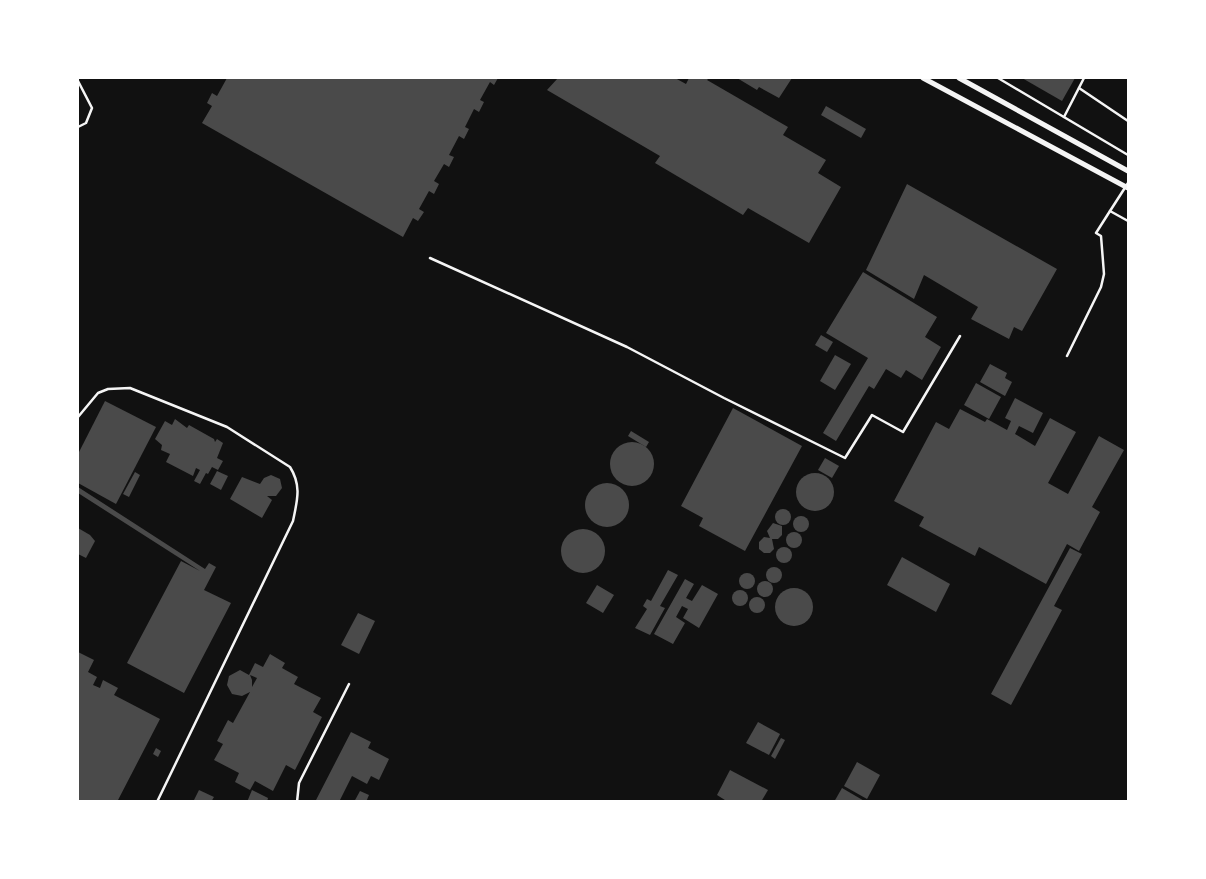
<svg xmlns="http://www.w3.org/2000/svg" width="1206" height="879" viewBox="0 0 1206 879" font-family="Arial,sans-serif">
  <rect width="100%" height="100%" fill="#111"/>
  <!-- building -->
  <g fill="#4a4a4a" fill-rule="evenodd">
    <path d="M 227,78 L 498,78 L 494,85 L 490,82 L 480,100 L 484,102 L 479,112 L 474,109 L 465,127 L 469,129 L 464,139 L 459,136 L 449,155 L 454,157 L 449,167 L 444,164 L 434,181 L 439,184 L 434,194 L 429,191 L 419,209 L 424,212 L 418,221 L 413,218 L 403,237 L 202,123 L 212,106 L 207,103 L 212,93 L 217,96 Z"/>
    <path d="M 558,78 L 675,78 L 686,84 L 689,78 L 709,78 L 707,80 L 788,127 L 783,135 L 826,160 L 818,173 L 841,187 L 809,243 L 748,208 L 743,215 L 655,163 L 660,156 L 547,90 Z"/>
    <path d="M 737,78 L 792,78 L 779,98 L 759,87 L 757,90 Z"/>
    <path d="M 1022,78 L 1075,78 L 1062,101 Z"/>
    <path d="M 826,106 L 866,129 L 861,138 L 821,115 Z"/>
    <path d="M 907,184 L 1057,269 L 1022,331 L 1014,327 L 1009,339 L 971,319 L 978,307 L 924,275 L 914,299 L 866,270 Z"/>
    <path d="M 863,272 L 937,317 L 925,337 L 941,347 L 922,380 L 906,370 L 901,378 L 886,369 L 874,389 L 869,386 L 836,441 L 823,433 L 868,358 L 826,333 Z"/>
    <path d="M 821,335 L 833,342 L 827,352 L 815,345 Z"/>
    <path d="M 835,355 L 851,364 L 835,390 L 820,381 Z"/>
    <path d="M 990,364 L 1007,373 L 1005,378 L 1012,382 L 1005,396 L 980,382 Z"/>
    <path d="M 976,383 L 1001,397 L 989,419 L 964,405 Z"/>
    <path d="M 1015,398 L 1043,413 L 1033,433 L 1019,426 L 1015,434 L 1035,446 L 1050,418 L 1076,432 L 1048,483 L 1068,494 L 1099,436 L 1124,450 L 1092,507 L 1100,512 L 1079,551 L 1067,544 L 1046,584 L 979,547 L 975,556 L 919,526 L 924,517 L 894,501 L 936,422 L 949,429 L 960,409 L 985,422 L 987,419 L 1007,430 L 1011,421 L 1005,418 Z"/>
    <path d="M 105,401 L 156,427 L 116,504 L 78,483 L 78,454 Z"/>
    <path d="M 733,408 L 802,446 L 745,551 L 699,526 L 703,518 L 681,506 Z"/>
    <path d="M 175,419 L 187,428 L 189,425 L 214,439 L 215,442 L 217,439 L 223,443 L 217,458 L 223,461 L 218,470 L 212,467 L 208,474 L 206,473 L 200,484 L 194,481 L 200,470 L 196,468 L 193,476 L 166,462 L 170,454 L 161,450 L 162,445 L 155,439 L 165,421 L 172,425 Z"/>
    <path d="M 631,431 L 649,442 L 646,447 L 628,436 Z"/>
    <circle cx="632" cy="464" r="22"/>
    <path d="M 825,458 L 839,466 L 832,478 L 818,470 Z"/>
    <path d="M 217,471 L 228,476 L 221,490 L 210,484 Z"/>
    <path d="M 135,472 L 140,475 L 129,497 L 123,494 Z"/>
    <circle cx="815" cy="492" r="19"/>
    <path d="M 271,475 L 280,479 L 282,488 L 276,496 L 267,496 L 272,500 L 262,518 L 230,499 L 242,477 L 260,484 L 264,478 Z"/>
    <circle cx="607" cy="505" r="22"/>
    <path d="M 78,487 L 205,569 L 209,563 L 216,567 L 204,590 L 231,603 L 184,693 L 127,663 L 181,561 L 200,571 L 78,493 Z"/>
    <circle cx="783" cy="517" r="8"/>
    <circle cx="801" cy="524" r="8"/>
    <path d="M 773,523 L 782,526 L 782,535 L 778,539 L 772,539 L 774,549 L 770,553 L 764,553 L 759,549 L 759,542 L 764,537 L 770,538 L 767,531 Z"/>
    <path d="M 78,528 L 90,535 L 95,541 L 86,558 L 78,554 Z"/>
    <circle cx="583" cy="551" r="22"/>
    <circle cx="794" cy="540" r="8"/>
    <circle cx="784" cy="555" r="8"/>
    <path d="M 1070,548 L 1082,554 L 1054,606 L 1062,610 L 1011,705 L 991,694 Z"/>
    <path d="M 902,557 L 950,584 L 936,612 L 887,585 Z"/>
    <circle cx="774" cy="575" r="8"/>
    <path d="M 668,570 L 678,575 L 660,606 L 665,608 L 650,635 L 635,628 L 647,609 L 643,606 L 647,599 L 651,601 Z"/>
    <circle cx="747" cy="581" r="8"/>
    <path d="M 685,579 L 694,584 L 686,598 L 692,601 L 702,585 L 718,594 L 699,628 L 683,618 L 688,609 L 682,606 L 676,617 L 685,623 L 673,644 L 654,634 Z"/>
    <circle cx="765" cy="589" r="8"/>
    <path d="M 597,585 L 614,595 L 603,613 L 586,603 Z"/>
    <circle cx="794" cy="607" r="19"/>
    <circle cx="740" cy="598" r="8"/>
    <circle cx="757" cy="605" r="8"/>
    <path d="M 358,613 L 375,621 L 359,654 L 341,645 Z"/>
    <path d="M 78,652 L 94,660 L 88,672 L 97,677 L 93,685 L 100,688 L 103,680 L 118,688 L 114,695 L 160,719 L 117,802 L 78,802 Z"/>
    <path d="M 270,654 L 285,663 L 282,668 L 298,677 L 294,684 L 321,698 L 313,712 L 322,717 L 295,770 L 286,765 L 273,791 L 255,781 L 250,790 L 235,782 L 239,773 L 214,760 L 223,744 L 217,741 L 228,720 L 233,723 L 250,692 L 242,696 L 232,694 L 227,685 L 229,676 L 240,670 L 249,675 L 255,663 L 263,667 ZM 250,675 L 257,678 L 252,687 L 252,680 Z"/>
    <path d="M 758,722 L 780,734 L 769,755 L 746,743 Z"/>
    <path d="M 351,732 L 371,742 L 368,748 L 389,759 L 379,780 L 371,776 L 367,784 L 352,776 L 339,802 L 315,802 Z"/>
    <path d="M 781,738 L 785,740 L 775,759 L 771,756 Z"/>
    <path d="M 156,748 L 161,751 L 158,757 L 153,754 Z"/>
    <path d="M 857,762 L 880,775 L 867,799 L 844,786 Z"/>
    <path d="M 730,770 L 768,790 L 761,802 L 728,802 L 717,795 Z"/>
    <path d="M 842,788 L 866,802 L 834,802 Z"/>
    <path d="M 199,790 L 214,797 L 211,802 L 193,802 Z"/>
    <path d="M 252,790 L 268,798 L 267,802 L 247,802 Z"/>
    <path d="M 360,791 L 369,795 L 366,802 L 354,802 Z"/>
  </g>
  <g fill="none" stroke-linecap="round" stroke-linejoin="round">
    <!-- service -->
    <g stroke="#f5f5f5" stroke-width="2.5">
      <path d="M 998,78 L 1128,155"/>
      <path d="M 78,81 L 92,108 L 86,123 L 78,127"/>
      <path d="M 1079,88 L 1128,121"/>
      <path d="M 1064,117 L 1084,78"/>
      <path d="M 1110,211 L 1128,183"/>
      <path d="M 430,258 L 627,347 L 724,398 L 845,458 L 872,415 L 903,432 L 960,336"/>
      <path d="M 1067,356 L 1101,287 L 1104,274 L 1101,236 L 1096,233 L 1110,211 L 1128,221"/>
      <path d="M 78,417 L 98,393 L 108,389 L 130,388 L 227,427 L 290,467 C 302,486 297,501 293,521 L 157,802"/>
      <path d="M 297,802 L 299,783 L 349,684"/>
    </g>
    <!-- minor -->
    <g stroke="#f5f5f5" stroke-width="5">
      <path d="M 923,78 L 1128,188"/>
      <path d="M 959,78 L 1128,171"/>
    </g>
  </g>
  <!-- border -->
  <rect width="1206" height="879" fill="none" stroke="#ffffff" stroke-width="158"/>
</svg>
